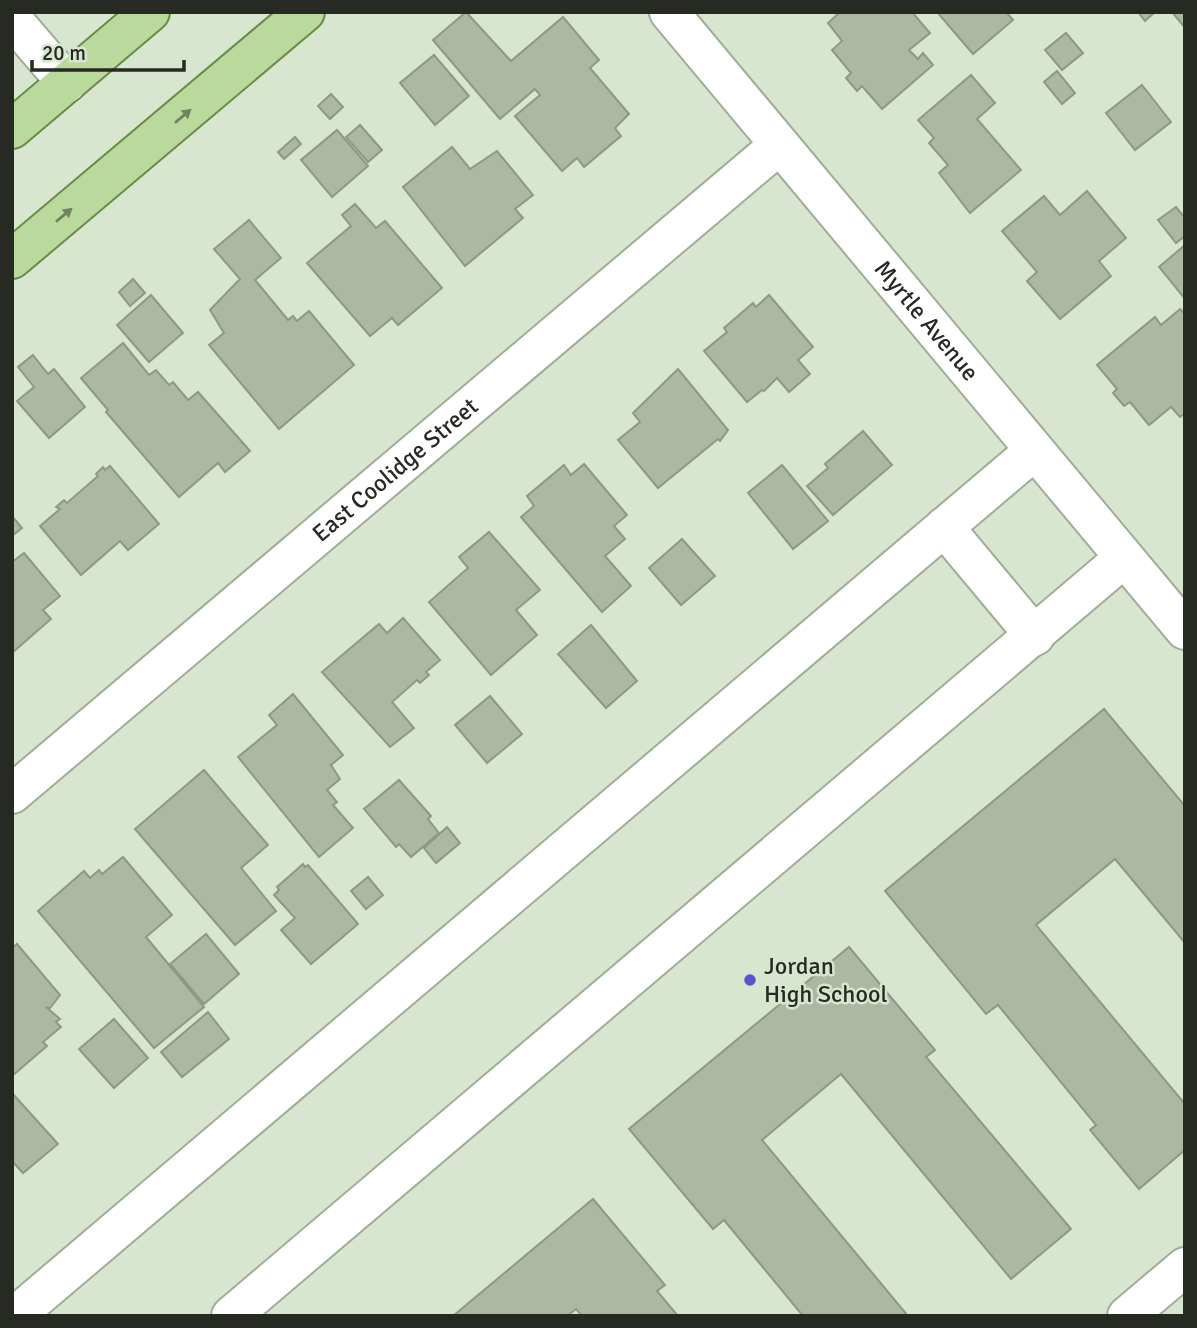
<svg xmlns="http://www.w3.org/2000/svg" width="1197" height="1328" viewBox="0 0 1197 1328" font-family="Signika,sans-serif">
  <rect width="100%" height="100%" fill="#d9e6cf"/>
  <!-- building -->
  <g fill="#acb8a2" stroke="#8d9983" stroke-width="2">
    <path d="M 466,12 L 511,61 L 563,17 L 599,60 L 590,68 L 629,114 L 615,128 L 621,136 L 584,167 L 577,158 L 562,171 L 515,116 L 540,95 L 535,89 L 500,119 L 433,40 Z"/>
    <path d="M 840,12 L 912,12 L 930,33 L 909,50 L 918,59 L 923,53 L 933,65 L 882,109 L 862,86 L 857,91 L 846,78 L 851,73 L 832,50 L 842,41 L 828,23 Z"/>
    <path d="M 937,12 L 1006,12 L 1013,20 L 973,54 Z"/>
    <path d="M 1138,12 L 1155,12 L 1145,21 Z"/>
    <path d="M 1172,12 L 1185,12 L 1185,28 Z"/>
    <path d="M 1066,33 L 1083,53 L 1062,70 L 1045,50 Z"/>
    <path d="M 434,55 L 469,96 L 435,125 L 400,83 Z"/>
    <path d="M 1057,71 L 1075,93 L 1062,104 L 1044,82 Z"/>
    <path d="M 971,75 L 995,103 L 977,119 L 1021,170 L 970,213 L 939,173 L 948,165 L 929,143 L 934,138 L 918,120 Z"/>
    <path d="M 1142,85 L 1171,122 L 1135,150 L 1106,113 Z"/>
    <path d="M 331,94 L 343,107 L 330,119 L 318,106 Z"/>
    <path d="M 360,125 L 382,150 L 368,162 L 346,137 Z"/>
    <path d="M 337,130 L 368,166 L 332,197 L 301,160 Z"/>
    <path d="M 295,137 L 301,144 L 284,159 L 278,152 Z"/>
    <path d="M 452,147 L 470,169 L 497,151 L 533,195 L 515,209 L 523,218 L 465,266 L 403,187 Z"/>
    <path d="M 1087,191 L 1126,238 L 1099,261 L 1111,276 L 1060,319 L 1027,281 L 1037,272 L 1002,231 L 1044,196 L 1060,215 Z"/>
    <path d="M 355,204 L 376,228 L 385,221 L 442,288 L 398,325 L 392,318 L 370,336 L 307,263 L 351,226 L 342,215 Z"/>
    <path d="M 1176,207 L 1185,218 L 1185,236 L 1176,243 L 1158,220 Z"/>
    <path d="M 249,220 L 281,258 L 255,280 L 288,320 L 293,316 L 297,321 L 309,311 L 354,365 L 279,429 L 209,345 L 224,333 L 210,310 L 240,279 L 214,249 Z"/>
    <path d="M 1185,245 L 1185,299 L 1159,267 Z"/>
    <path d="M 133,279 L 145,293 L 130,306 L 119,292 Z"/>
    <path d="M 151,295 L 183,333 L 149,362 L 117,325 Z"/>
    <path d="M 769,295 L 813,347 L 798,360 L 810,374 L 789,392 L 777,378 L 764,391 L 762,390 L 747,402 L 704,351 L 727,332 L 724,328 L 753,303 L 756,307 Z"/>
    <path d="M 1180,309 L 1185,314 L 1185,413 L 1180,417 L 1171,407 L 1149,425 L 1130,402 L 1124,406 L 1113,393 L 1117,389 L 1097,365 L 1155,317 L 1161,325 Z"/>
    <path d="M 123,343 L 149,375 L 156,370 L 169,385 L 173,382 L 188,400 L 198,392 L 250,451 L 225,472 L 218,463 L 179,497 L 106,412 L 108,410 L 81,378 Z"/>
    <path d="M 33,355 L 48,374 L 54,369 L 85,407 L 49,438 L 17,401 L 34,387 L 18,367 Z"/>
    <path d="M 678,369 L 728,430 L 720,441 L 718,439 L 658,488 L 618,440 L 640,422 L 633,413 Z"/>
    <path d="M 863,431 L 892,465 L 833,515 L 807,486 L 828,468 L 825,464 Z"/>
    <path d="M 584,464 L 627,515 L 614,526 L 625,539 L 605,556 L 631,586 L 602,612 L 521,517 L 534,506 L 527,496 L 564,465 L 571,475 Z"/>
    <path d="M 782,465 L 828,521 L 793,549 L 748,493 Z"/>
    <path d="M 110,466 L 159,524 L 128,550 L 120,541 L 81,575 L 40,526 L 60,509 L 56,507 L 64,500 L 67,503 L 98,476 L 96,474 L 103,467 L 105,470 Z"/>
    <path d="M 12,516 L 22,528 L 12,536 Z"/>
    <path d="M 489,532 L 540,590 L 516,610 L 537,635 L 491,675 L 429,602 L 468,568 L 459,557 Z"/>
    <path d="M 682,539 L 715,576 L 681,605 L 649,568 Z"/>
    <path d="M 24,553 L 60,596 L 43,610 L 51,619 L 12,653 L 12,562 Z"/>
    <path d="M 403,618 L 440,660 L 426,672 L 429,675 L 420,683 L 417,680 L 392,702 L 414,728 L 390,747 L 322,672 L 379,624 L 387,633 Z"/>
    <path d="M 591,625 L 637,681 L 606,708 L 558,654 Z"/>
    <path d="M 293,694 L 343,755 L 331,765 L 340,779 L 327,790 L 337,802 L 333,805 L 353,828 L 319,857 L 238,757 L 277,725 L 269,715 Z"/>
    <path d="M 490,696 L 522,734 L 487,763 L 455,725 Z"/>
    <path d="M 1104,709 L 1185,806 L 1185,943 L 1115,859 L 1036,925 L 1185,1104 L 1185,1150 L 1139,1189 L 1090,1130 L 1096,1125 L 998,1005 L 986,1014 L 885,891 Z"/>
    <path d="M 204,770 L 268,845 L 241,868 L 276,911 L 235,945 L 135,829 Z"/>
    <path d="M 399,780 L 431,816 L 428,819 L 439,833 L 411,857 L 399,844 L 396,847 L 364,809 Z"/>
    <path d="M 447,827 L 460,843 L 436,863 L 424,848 Z"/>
    <path d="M 123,857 L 172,915 L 146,937 L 204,1007 L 154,1048 L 38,911 L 84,871 L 90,878 L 99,870 L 102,874 Z"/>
    <path d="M 303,864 L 305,867 L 308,865 L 358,924 L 311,964 L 281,930 L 295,918 L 274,895 L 279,890 L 277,887 Z"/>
    <path d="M 368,877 L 383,895 L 366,909 L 351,891 Z"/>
    <path d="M 206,934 L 239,974 L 204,1004 L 170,964 Z"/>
    <path d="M 17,944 L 60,995 L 50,1008 L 46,1007 L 60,1019 L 56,1022 L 61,1027 L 43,1042 L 47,1046 L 12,1076 L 12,948 Z"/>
    <path d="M 849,947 L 935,1050 L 926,1057 L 1071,1229 L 1011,1279 L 841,1074 L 762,1140 L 908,1316 L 803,1316 L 724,1220 L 713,1229 L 629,1129 Z"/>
    <path d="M 208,1012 L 229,1039 L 182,1077 L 161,1052 Z"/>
    <path d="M 114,1019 L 148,1058 L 114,1088 L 79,1049 Z"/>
    <path d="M 12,1093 L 58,1144 L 23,1173 L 12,1161 Z"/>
    <path d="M 593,1199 L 665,1285 L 657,1291 L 678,1316 L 582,1316 L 576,1309 L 567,1316 L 453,1316 Z"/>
  </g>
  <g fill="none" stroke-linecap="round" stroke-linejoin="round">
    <!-- minor casing -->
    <g stroke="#a0ac96" stroke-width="42">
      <g id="minor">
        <path id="s1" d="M 669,12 L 1185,630"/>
        <path d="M 12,19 L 67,83"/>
        <path d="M 944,527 L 1035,636"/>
        <path id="s2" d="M 12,794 L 778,146"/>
        <path d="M 15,1316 L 1034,451"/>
        <path d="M 231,1316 L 1124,558"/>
        <path d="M 1127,1316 L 1185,1267"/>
      </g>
    </g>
    <!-- major casing -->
    <g stroke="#688b47" stroke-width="42">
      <g id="major">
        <path d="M 12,129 L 150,12"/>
        <path d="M 12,259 L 305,12"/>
      </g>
    </g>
    <!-- minor -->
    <use href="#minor" stroke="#fff" stroke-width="38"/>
    <!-- major -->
    <use href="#major" stroke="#bad99d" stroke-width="38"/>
  </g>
  <!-- one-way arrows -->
  <defs><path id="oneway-solid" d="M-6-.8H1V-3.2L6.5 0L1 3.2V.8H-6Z" transform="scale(1.75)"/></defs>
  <g fill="#708260">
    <use href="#oneway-solid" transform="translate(183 116) rotate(-40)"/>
    <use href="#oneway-solid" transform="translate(64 215) rotate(-40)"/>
  </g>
  <!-- markers -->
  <circle fill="#5b53cb" stroke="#d9e6cf" stroke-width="2.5" cx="750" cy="980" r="7"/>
  <g text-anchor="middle" stroke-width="5" stroke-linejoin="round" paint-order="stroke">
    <!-- street labels -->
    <g font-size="24" fill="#262a22" stroke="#d9e6cf">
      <text dy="8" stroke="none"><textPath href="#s1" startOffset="402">Myrtle Avenue</textPath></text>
      <text dy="8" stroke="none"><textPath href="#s2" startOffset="502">East Coolidge Street</textPath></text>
    </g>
    <!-- poi labels -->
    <g font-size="24" fill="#262a22" stroke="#d9e6cf" text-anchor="start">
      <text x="764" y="974">Jordan<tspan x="764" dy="28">High School</tspan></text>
    </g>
  </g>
  <!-- border -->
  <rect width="1197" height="1328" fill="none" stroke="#262a22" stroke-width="28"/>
  <!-- scale -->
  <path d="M32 60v10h152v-10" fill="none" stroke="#262a22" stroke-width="3.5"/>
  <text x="42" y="60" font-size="21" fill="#262a22" stroke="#d9e6cf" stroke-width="5" paint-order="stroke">20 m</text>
</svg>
